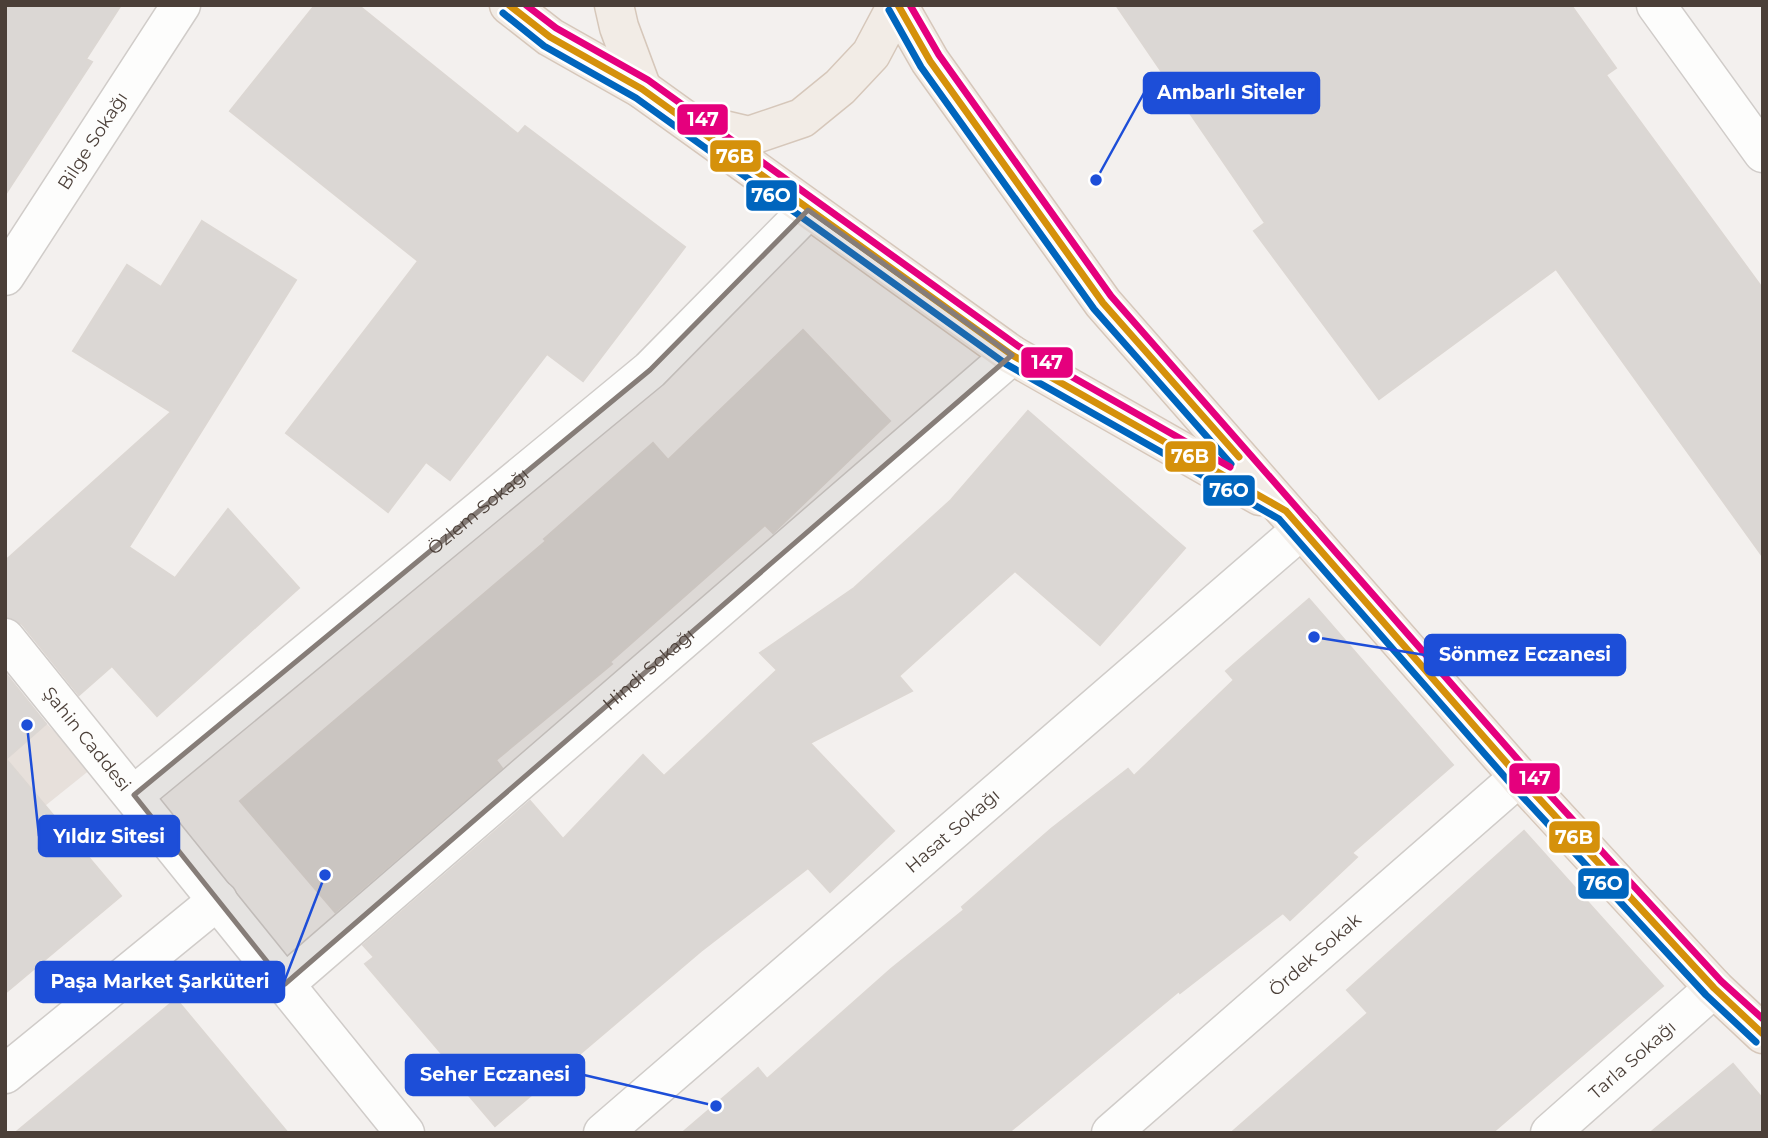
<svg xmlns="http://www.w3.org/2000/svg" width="1768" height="1138" viewBox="0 0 1768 1138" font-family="Montserrat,sans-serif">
  <rect width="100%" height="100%" fill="#f3f0ee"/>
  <!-- residential -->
  <path fill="#e7e0db" d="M 5,681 L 91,769 L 5,838 Z"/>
  <!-- building -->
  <g fill="#dbd7d4" stroke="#dcd7d3" stroke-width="2">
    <path d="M 5,5 L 121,5 L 86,59 L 92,62 L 5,195 Z"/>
    <path d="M 315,5 L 358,5 L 518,134 L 525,126 L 685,247 L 583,381 L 547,354 L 450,480 L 426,462 L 388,512 L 286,433 L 418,261 L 230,111 Z"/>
    <path d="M 1116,5 L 1571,5 L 1616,68 L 1606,75 L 1763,289 L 1763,557 L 1556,269 L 1379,399 L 1254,231 L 1265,223 Z"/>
    <path d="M 202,221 L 296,280 L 129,547 L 175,578 L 228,509 L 299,588 L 157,716 L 112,666 L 79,695 L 22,624 L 5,617 L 5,561 L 171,412 L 73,351 L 127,265 L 161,287 Z"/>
    <path d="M 803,330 L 890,421 L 773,533 L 765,525 L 610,662 L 612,664 L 496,760 L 502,768 L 335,912 L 240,801 L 546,541 L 544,539 L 653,443 L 668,460 Z"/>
    <path d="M 1028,411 L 1185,548 L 1100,645 L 1015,571 L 899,676 L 912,691 L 810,743 L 894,831 L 830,892 L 808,868 L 701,951 L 495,1126 L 437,1058 L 442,1054 L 365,964 L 374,957 L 363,945 L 530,801 L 563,839 L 643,755 L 664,776 L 777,670 L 760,653 L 854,588 L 951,500 Z"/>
    <path d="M 1309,599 L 1453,765 L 1352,853 L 1357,857 L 1290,920 L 1283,913 L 1180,993 L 1179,991 L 1008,1133 L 682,1133 L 758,1068 L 767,1079 L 891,969 L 964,910 L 962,907 L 1051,829 L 1128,769 L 1134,776 L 1234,680 L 1226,671 Z"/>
    <path d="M 5,673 L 46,724 L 6,759 L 121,896 L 5,993 Z"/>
    <path d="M 1524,831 L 1663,986 L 1492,1133 L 1231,1133 L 1368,1013 L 1347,990 Z"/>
    <path d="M 176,999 L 288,1133 L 15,1133 Z"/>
    <path d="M 1733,1064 L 1763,1099 L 1763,1133 L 1650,1133 Z"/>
  </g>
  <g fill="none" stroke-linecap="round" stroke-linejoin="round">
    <!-- street casing -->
    <g stroke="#d0ccc9" stroke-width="41">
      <g id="street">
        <path d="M 1656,5 L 1763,153"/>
        <path id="s1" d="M 5,276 L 181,5"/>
        <path id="s2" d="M 5,638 L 405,1133"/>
        <path id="s3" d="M 134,795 L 650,370 L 808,210"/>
        <path id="s4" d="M 285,984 L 1012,355"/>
        <path d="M 5,1074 L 218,900"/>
        <path id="s5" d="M 603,1133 L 1302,529"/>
        <path id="s6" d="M 1111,1133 L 1519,777"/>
        <path id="s7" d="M 1550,1133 L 1714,988"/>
      </g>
    </g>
    <!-- primary casing -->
    <g stroke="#d6c7ba" stroke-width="41">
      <g id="primary">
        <path d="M 509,5 L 550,37 L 642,89 L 1012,355 L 1260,496"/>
        <path d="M 614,5 L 619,27 L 642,89"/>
        <path d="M 898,5 L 930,61 L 1103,303 L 1519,777 L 1714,988 L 1763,1034"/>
        <path d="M 698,124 L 749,136 L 802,118 L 840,87 L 871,54 L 897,5"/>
      </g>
    </g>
    <!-- street -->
    <use href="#street" stroke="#fdfdfc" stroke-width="38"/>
    <!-- primary -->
    <use href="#primary" stroke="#f2ece6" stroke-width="38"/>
    <!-- bus-1 casing -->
    <g stroke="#fff" stroke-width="12">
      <g id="bus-1">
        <path d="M 509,5 L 550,37 L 642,89 L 1012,355 L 1286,511 L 1519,777 L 1714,988 L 1763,1034"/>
        <path d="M 898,5 L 930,61 L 1103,303 L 1239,457"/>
      </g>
    </g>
    <!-- bus-2 casing -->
    <g stroke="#fff" stroke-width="12">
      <g id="bus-2">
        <path d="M 889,10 L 921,67 L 1094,309 L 1231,464"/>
        <path d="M 503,13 L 544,46 L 636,98 L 1006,364 L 1279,519 L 1511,784 L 1706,995 L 1756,1042"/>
      </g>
    </g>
    <!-- bus-3 casing -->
    <g stroke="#fff" stroke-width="12">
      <g id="bus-3">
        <path d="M 526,5 L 556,28 L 648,80 L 1018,346 L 1230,467"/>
        <path d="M 910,5 L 939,55 L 1111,296 L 1527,770 L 1721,981 L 1763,1019"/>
      </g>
    </g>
    <!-- bus-1 -->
    <use href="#bus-1" stroke="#d5910b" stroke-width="7"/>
    <!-- bus-2 -->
    <use href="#bus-2" stroke="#0065bd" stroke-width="7"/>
    <!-- bus-3 -->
    <use href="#bus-3" stroke="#e5007d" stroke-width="7"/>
  </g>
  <!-- marked area -->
  <path fill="#867d78" fill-opacity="0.2" stroke="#867d78" stroke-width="5" stroke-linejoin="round" d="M 808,210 L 1012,355 L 285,984 L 134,795 L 650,370 Z"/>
  <g text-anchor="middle" stroke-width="6" stroke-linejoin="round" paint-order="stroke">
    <!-- street labels -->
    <g font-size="18" fill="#4b3f38" stroke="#fff">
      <text dy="6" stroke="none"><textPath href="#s1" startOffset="161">Bilge Sokağı</textPath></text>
      <text dy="6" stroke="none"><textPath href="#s3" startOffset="446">Özlem Sokağı</textPath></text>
      <text dy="6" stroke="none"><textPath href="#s4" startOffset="481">Hindi Sokağı</textPath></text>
      <text dy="6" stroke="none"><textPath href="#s2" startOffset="130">Şahin Caddesi</textPath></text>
      <text dy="6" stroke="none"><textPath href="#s5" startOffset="462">Hasat Sokağı</textPath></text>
      <text dy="6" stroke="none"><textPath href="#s6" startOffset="271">Ördek Sokak</textPath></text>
      <text dy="6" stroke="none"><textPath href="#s7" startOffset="110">Tarla Sokağı</textPath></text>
    </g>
  </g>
  <!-- callouts -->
  <path fill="none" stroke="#1d4ed8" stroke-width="2.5" d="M1096 180L1144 93M1314 637L1425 655M27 725L39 836M325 875L284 982M716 1106L584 1075"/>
  <g fill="#1d4ed8" stroke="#fff" stroke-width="2.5">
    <circle cx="1096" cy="180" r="7"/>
    <circle cx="1314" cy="637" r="7"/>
    <circle cx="27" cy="725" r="7"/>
    <circle cx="325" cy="875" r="7"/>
    <circle cx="716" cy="1106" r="7"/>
  </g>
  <g fill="#1d4ed8" stroke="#1d4ed8" stroke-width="2.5">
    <rect x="1144" y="73" width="175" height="40" rx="7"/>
    <rect x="1425" y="635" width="200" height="40" rx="7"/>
    <rect x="39" y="816" width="140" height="40" rx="7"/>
    <rect x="36" y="962" width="248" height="40" rx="7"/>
    <rect x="406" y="1055" width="178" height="40" rx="7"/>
  </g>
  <g font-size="19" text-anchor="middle" font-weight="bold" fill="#fff">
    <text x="1231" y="99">Ambarlı Siteler</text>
    <text x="1525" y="661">Sönmez Eczanesi</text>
    <text x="109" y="843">Yıldız Sitesi</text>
    <text x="160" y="988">Paşa Market Şarküteri</text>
    <text x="495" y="1081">Seher Eczanesi</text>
  </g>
  <g stroke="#fff" stroke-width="2.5">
    <rect x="676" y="103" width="53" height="33" rx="7" fill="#e5007d"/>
    <rect x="709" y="139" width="53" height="34" rx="7" fill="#d5910b"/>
    <rect x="745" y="179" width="53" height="33" rx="7" fill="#0065bd"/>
    <rect x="1020" y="346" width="54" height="33" rx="7" fill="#e5007d"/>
    <rect x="1164" y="440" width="53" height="33" rx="7" fill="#d5910b"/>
    <rect x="1202" y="474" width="54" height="33" rx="7" fill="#0065bd"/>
    <rect x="1508" y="762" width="53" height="33" rx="7" fill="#e5007d"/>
    <rect x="1548" y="820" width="53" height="34" rx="7" fill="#d5910b"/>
    <rect x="1577" y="867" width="53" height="33" rx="7" fill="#0065bd"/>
  </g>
  <g font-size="19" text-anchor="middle" font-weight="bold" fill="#fff">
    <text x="703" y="126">147</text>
    <text x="735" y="163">76B</text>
    <text x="771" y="202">76O</text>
    <text x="1047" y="369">147</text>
    <text x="1190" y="463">76B</text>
    <text x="1229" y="497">76O</text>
    <text x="1535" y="785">147</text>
    <text x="1574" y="844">76B</text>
    <text x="1603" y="890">76O</text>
  </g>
  <!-- border -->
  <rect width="1768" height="1138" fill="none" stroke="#4b3f38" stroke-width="14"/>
</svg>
